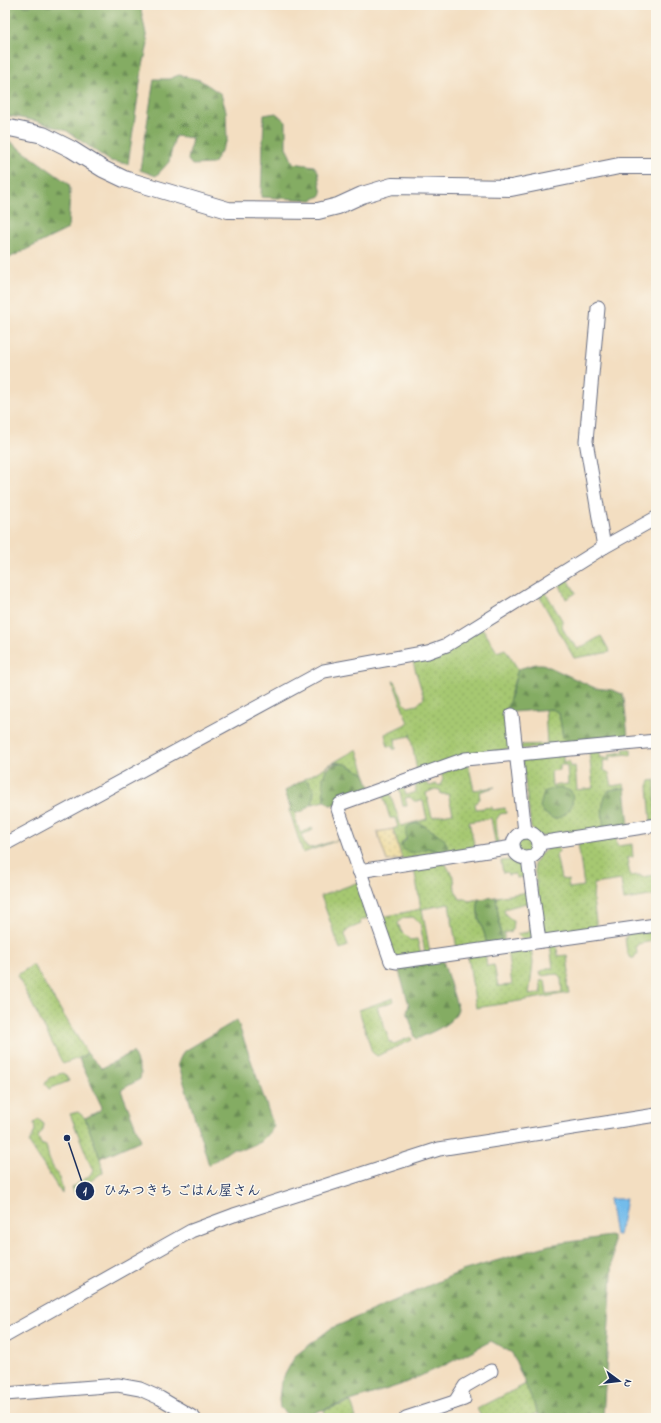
<svg xmlns="http://www.w3.org/2000/svg" width="661" height="1423" viewBox="0 0 661 1423" font-family="'Indie Flower','Klee One',sans-serif">
  <defs>
    <pattern id="grass-dots" width="8" height="8" patternUnits="userSpaceOnUse"><rect width="8" height="8" fill="#a6c871"/><path d="M2 2h.1M6 6h.1" fill="none" stroke="#8eac64" stroke-width="1.8" stroke-linecap="round"/></pattern>
    <pattern id="forest-firs" width="22" height="20" patternUnits="userSpaceOnUse"><rect width="22" height="20" fill="#84ac63"/><path d="M5 1l3.5 6h-7zM16 11l3.5 6h-7z" fill="#6b8c55"/></pattern>
    <pattern id="sand-dots" width="8" height="8" patternUnits="userSpaceOnUse"><rect width="8" height="8" fill="#eeda9e"/><path d="M2 2h.1M6 6h.1" fill="none" stroke="#ccbb8a" stroke-width="1.8" stroke-linecap="round"/></pattern>
  </defs>
  <rect width="100%" height="100%" fill="#fbf7ec"/>
  <filter id="ink" filterUnits="userSpaceOnUse"><feTurbulence type="fractalNoise" baseFrequency=".025" numOctaves="2"/><feDisplacementMap in="SourceGraphic" scale="8" xChannelSelector="R" yChannelSelector="G"/><feConvolveMatrix kernelMatrix="1 2 1 2 8 2 1 2 1" color-interpolation-filters="sRGB"/></filter>
  <filter id="wash" filterUnits="userSpaceOnUse"><feTurbulence type="fractalNoise" baseFrequency=".012" numOctaves="4" result="noise"/><feDisplacementMap in="SourceGraphic" scale="16" xChannelSelector="R" yChannelSelector="G"/><feGaussianBlur stdDeviation="0.9" result="paint"/><feColorMatrix in="noise" values="0 0 0 0 0 0 0 0 0 0 0 0 0 0 0 0 0 1.4 0 .05"/><feComposite in="paint" operator="in"/></filter>
  <g filter="url(#wash)">
    <rect width="100%" height="100%" fill="#f3dec1"/>
    <!-- grass -->
    <g fill="url(#grass-dots)" stroke="#607c68" fill-rule="evenodd">
      <path d="M 566,576 L 576,593 L 566,599 L 560,585 L 562,579 Z"/>
      <path d="M 544,590 L 562,620 C 560,631 572,641 578,649 L 601,636 L 610,652 L 574,658 L 538,594 Z"/>
      <path d="M 483,629 L 497,652 L 505,649 L 518,669 L 511,692 L 511,748 L 417,771 L 410,733 L 410,736 L 395,739 L 396,749 L 393,749 L 392,746 L 388,747 L 385,734 L 408,723 L 393,681 L 395,681 L 404,703 L 408,707 L 417,705 L 424,698 L 413,662 L 416,658 Z"/>
      <path d="M 545,709 L 552,709 L 559,713 L 563,738 L 570,745 L 522,749 L 519,747 L 522,745 L 547,744 Z"/>
      <path d="M 357,749 L 365,774 C 358,771 352,766 345,764 C 319,755 323,786 325,801 L 312,804 L 314,790 L 303,780 Z"/>
      <path d="M 623,749 L 631,749 L 631,756 L 627,754 L 611,756 L 610,760 L 603,761 L 604,770 L 609,773 L 612,786 L 624,784 L 625,788 L 609,790 L 604,829 L 549,836 L 539,836 L 531,828 L 522,757 L 563,754 L 563,762 L 569,761 L 570,767 L 575,766 L 577,790 L 593,788 L 589,751 L 599,750 L 601,758 L 609,758 L 609,754 L 624,752 ZM 560,765 L 567,765 L 568,784 L 552,786 L 551,771 L 560,770 Z"/>
      <path d="M 468,763 L 474,790 L 495,787 L 479,792 L 480,799 L 475,804 L 476,809 L 492,807 L 492,810 L 505,808 L 506,813 L 500,814 L 496,820 L 498,844 L 496,846 L 491,818 L 469,822 L 475,848 L 402,859 L 393,829 L 398,827 L 395,818 L 390,818 L 382,792 L 390,793 L 401,826 L 427,819 L 423,801 L 414,801 L 410,797 L 405,798 L 407,806 L 403,806 L 399,787 L 403,786 L 406,795 L 416,792 L 415,781 L 424,778 L 426,783 L 430,786 L 436,784 L 440,786 L 443,779 L 441,772 ZM 435,789 L 440,790 L 441,794 L 448,794 L 453,813 L 432,817 L 426,793 ZM 419,823 L 438,834 L 434,851 L 427,848 L 422,850 L 401,844 Z"/>
      <path d="M 655,780 L 656,822 L 651,822 L 648,786 L 650,781 Z"/>
      <path d="M 289,809 L 296,813 L 295,817 L 300,833 L 312,828 L 313,830 L 301,835 L 306,847 L 311,848 L 341,839 L 303,853 Z"/>
      <path d="M 523,835 L 530,835 L 535,840 L 535,850 L 531,854 L 524,855 L 517,849 L 518,840 Z"/>
      <path d="M 616,837 L 617,846 L 632,844 L 633,857 L 627,858 L 630,876 L 640,875 L 641,877 L 656,875 L 656,895 L 624,900 L 621,880 L 594,884 L 593,900 L 597,929 L 542,936 L 534,864 C 540,853 546,847 558,845 L 559,851 L 556,855 L 561,879 L 568,880 L 569,888 L 584,886 L 578,843 Z"/>
      <path d="M 511,857 C 522,859 524,866 526,876 L 517,878 L 515,874 L 508,875 L 507,872 L 503,873 L 501,861 L 511,860 Z"/>
      <path d="M 445,863 L 454,878 L 455,890 L 460,899 L 466,899 L 468,901 L 479,899 C 474,919 484,924 486,942 L 489,944 L 457,949 L 449,904 L 422,909 L 430,953 L 425,954 L 420,922 L 412,917 L 402,918 L 398,923 L 401,931 L 410,940 L 417,939 L 421,954 L 394,957 L 382,917 L 421,909 L 414,868 Z"/>
      <path d="M 359,882 L 372,916 L 360,921 L 361,924 C 348,930 341,929 348,946 L 340,949 L 321,896 Z"/>
      <path d="M 528,892 L 534,935 L 531,938 L 522,939 L 517,934 L 529,932 C 533,926 530,910 526,903 L 504,909 L 505,914 L 513,921 L 512,931 L 504,933 L 504,941 L 502,943 L 496,897 Z"/>
      <path d="M 651,930 L 653,941 L 638,944 L 636,947 L 637,953 L 634,958 L 631,958 L 627,953 L 625,937 L 629,933 Z"/>
      <path d="M 556,943 L 558,956 L 567,955 L 569,973 L 567,984 L 569,993 L 476,1008 L 468,956 L 485,953 L 487,966 L 494,965 L 498,986 L 512,985 L 507,950 L 531,947 L 533,963 L 529,995 L 542,993 L 540,981 L 545,980 L 547,994 L 562,992 L 561,979 L 557,974 L 541,976 L 540,972 L 547,968 L 553,968 L 550,944 Z"/>
      <path d="M 33,965 L 87,1053 C 79,1059 72,1060 63,1064 L 17,975 Z"/>
      <path d="M 393,998 L 394,1001 L 377,1007 L 390,1042 L 394,1044 L 411,1037 L 412,1040 L 377,1056 L 372,1052 L 359,1010 Z"/>
      <path d="M 62,1073 L 66,1075 L 69,1081 L 49,1089 L 45,1084 L 49,1078 Z"/>
      <path d="M 78,1112 L 85,1118 L 100,1158 L 103,1172 L 74,1193 L 72,1187 L 88,1177 L 93,1171 L 70,1114 Z"/>
      <path d="M 38,1119 L 44,1124 L 43,1130 L 38,1137 L 41,1144 L 46,1146 C 48,1151 48,1157 50,1161 C 55,1173 64,1181 62,1194 L 29,1143 L 35,1131 L 34,1123 Z"/>
      <path d="M 526,1384 L 538,1413 L 529,1418 L 482,1418 L 477,1409 Z"/>
      <path d="M 351,1402 L 356,1418 L 326,1418 L 324,1410 Z"/>
    </g>
    <!-- forest -->
    <g fill="url(#forest-firs)" stroke="#506e60">
      <path d="M 5,5 L 140,5 L 148,44 L 142,70 L 128,164 L 110,161 L 67,131 L 36,121 L 5,115 Z"/>
      <path d="M 179,75 L 200,80 L 221,94 L 226,111 L 227,141 L 213,164 L 192,165 L 188,160 L 192,138 L 175,136 L 169,162 L 156,176 L 140,170 L 154,79 L 169,79 Z"/>
      <path d="M 276,113 L 286,122 L 286,147 L 293,163 L 314,166 L 318,171 L 322,195 L 312,200 L 261,197 L 264,115 Z"/>
      <path d="M 5,138 L 69,184 L 70,190 L 68,229 L 5,260 Z"/>
      <path d="M 536,664 L 543,664 L 595,688 L 613,690 L 622,694 L 624,699 L 628,737 L 626,740 L 570,745 L 563,738 L 559,713 L 552,709 L 512,712 L 507,709 L 518,669 Z"/>
      <path d="M 336,763 L 346,764 L 365,774 L 371,789 L 344,805 L 330,805 L 325,801 C 323,784 318,772 336,763 Z"/>
      <path d="M 303,780 L 308,781 L 314,790 L 312,804 L 302,812 L 296,813 L 291,810 L 285,791 Z"/>
      <path d="M 562,788 L 571,791 C 576,805 568,816 554,819 L 544,813 L 540,807 L 544,792 L 552,789 Z"/>
      <path d="M 625,788 L 629,826 L 604,829 C 602,815 600,802 609,790 Z"/>
      <path d="M 419,823 L 438,834 L 444,839 L 448,846 L 446,851 L 440,852 L 427,848 C 417,852 410,856 401,847 L 401,844 C 411,837 404,837 406,828 L 412,824 Z"/>
      <path d="M 496,897 L 502,943 L 489,944 L 486,942 C 484,924 474,919 479,899 Z"/>
      <path d="M 443,961 L 458,1009 C 453,1025 431,1032 417,1039 L 415,1037 L 407,1011 L 409,1005 L 399,971 L 400,967 Z"/>
      <path d="M 237,1020 L 274,1127 L 260,1142 L 244,1149 L 232,1149 L 209,1165 L 178,1063 L 183,1052 Z"/>
      <path d="M 133,1052 L 141,1073 L 140,1079 L 121,1090 L 141,1140 L 100,1158 L 85,1118 L 99,1111 L 102,1107 L 79,1059 L 87,1053 L 102,1068 Z"/>
      <path d="M 610,1236 L 613,1238 L 613,1258 L 603,1418 L 540,1418 L 512,1353 L 491,1341 L 445,1365 L 400,1385 L 297,1418 L 291,1418 L 280,1408 L 279,1399 L 281,1382 L 295,1356 L 330,1329 L 462,1271 L 549,1245 Z"/>
    </g>
    <!-- sand -->
    <path fill="url(#sand-dots)" stroke="#84847e" d="M 393,829 L 402,859 L 387,861 L 377,832 Z"/>
    <!-- water -->
    <path fill="#73bceb" stroke="#4776a4" d="M 609,1199 L 626,1199 L 619,1235 L 615,1235 Z"/>
  </g>
  <g filter="url(#ink)">
    <g fill="none" stroke-linecap="round" stroke-linejoin="round">
      <!-- minor casing -->
      <g stroke="#676c81" stroke-width="15">
        <g id="minor">
          <path d="M 598,308 L 586,441 L 604,547"/>
          <path d="M 512,715 L 525,832"/>
          <path d="M 656,741 L 465,759 L 340,804 L 338,809 L 391,961 L 396,962 L 656,925"/>
          <circle cx="526" cy="845" r="13"/>
          <path d="M 539,843 L 656,825"/>
          <path d="M 5,844 L 324,671 L 428,652 L 447,645 L 604,547 L 656,518"/>
          <path d="M 528,858 L 539,941"/>
          <path d="M 359,871 L 513,847"/>
          <path d="M 5,1336 L 191,1231 L 234,1215 L 439,1149 L 656,1115"/>
          <path d="M 5,1394 L 118,1385 L 140,1389 L 160,1398 L 194,1418"/>
          <path d="M 455,1402 L 465,1386 L 491,1371"/>
          <path d="M 406,1418 L 464,1399"/>
        </g>
      </g>
      <!-- tertiary casing -->
      <g stroke="#676c81" stroke-width="18">
        <path id="tertiary" d="M 5,127 L 43,135 L 71,149 L 103,169 L 124,179 L 228,210 L 318,211 L 338,206 L 362,195 L 392,186 L 511,188 L 619,166 L 656,166"/>
      </g>
      <!-- minor -->
      <use href="#minor" stroke="#fff" stroke-width="13"/>
      <!-- tertiary -->
      <use href="#tertiary" stroke="#fff" stroke-width="16"/>
    </g>
  </g>
  <!-- callouts -->
  <path fill="none" stroke="#1b2f5e" stroke-width="1.5" d="M67 1138L85 1191"/>
  <g fill="#1b2f5e" stroke="#fbf7ec" stroke-width="1.5">
    <circle cx="67" cy="1138" r="4"/>
    <circle cx="85" cy="1191" r="10"/>
  </g>
  <g font-size="12" text-anchor="middle" font-weight="bold" fill="#fff">
    <text x="85" y="1195">1</text>
  </g>
  <g font-size="14" text-anchor="middle" font-weight="bold" fill="#1b2f5e" stroke="#fbf7ec" stroke-width="3" stroke-linejoin="round" paint-order="stroke">
    <text x="182" y="1195">ひみつきち ごはん屋さん</text>
  </g>
  <!-- margin -->
  <rect width="661" height="1423" fill="none" stroke="#fbf7ec" stroke-width="20"/>
  <!-- north arrow -->
  <g transform="translate(619 1381) rotate(105)" stroke="#fbf7ec" stroke-width="3" paint-order="stroke">
  <path d="M0-3L7 15L0 10L-7 15Z" fill="#1b2f5e"/>
  <text y="-6" font-size="11" font-weight="bold" text-anchor="middle" fill="#1b2f5e">N</text>
  </g>
</svg>
